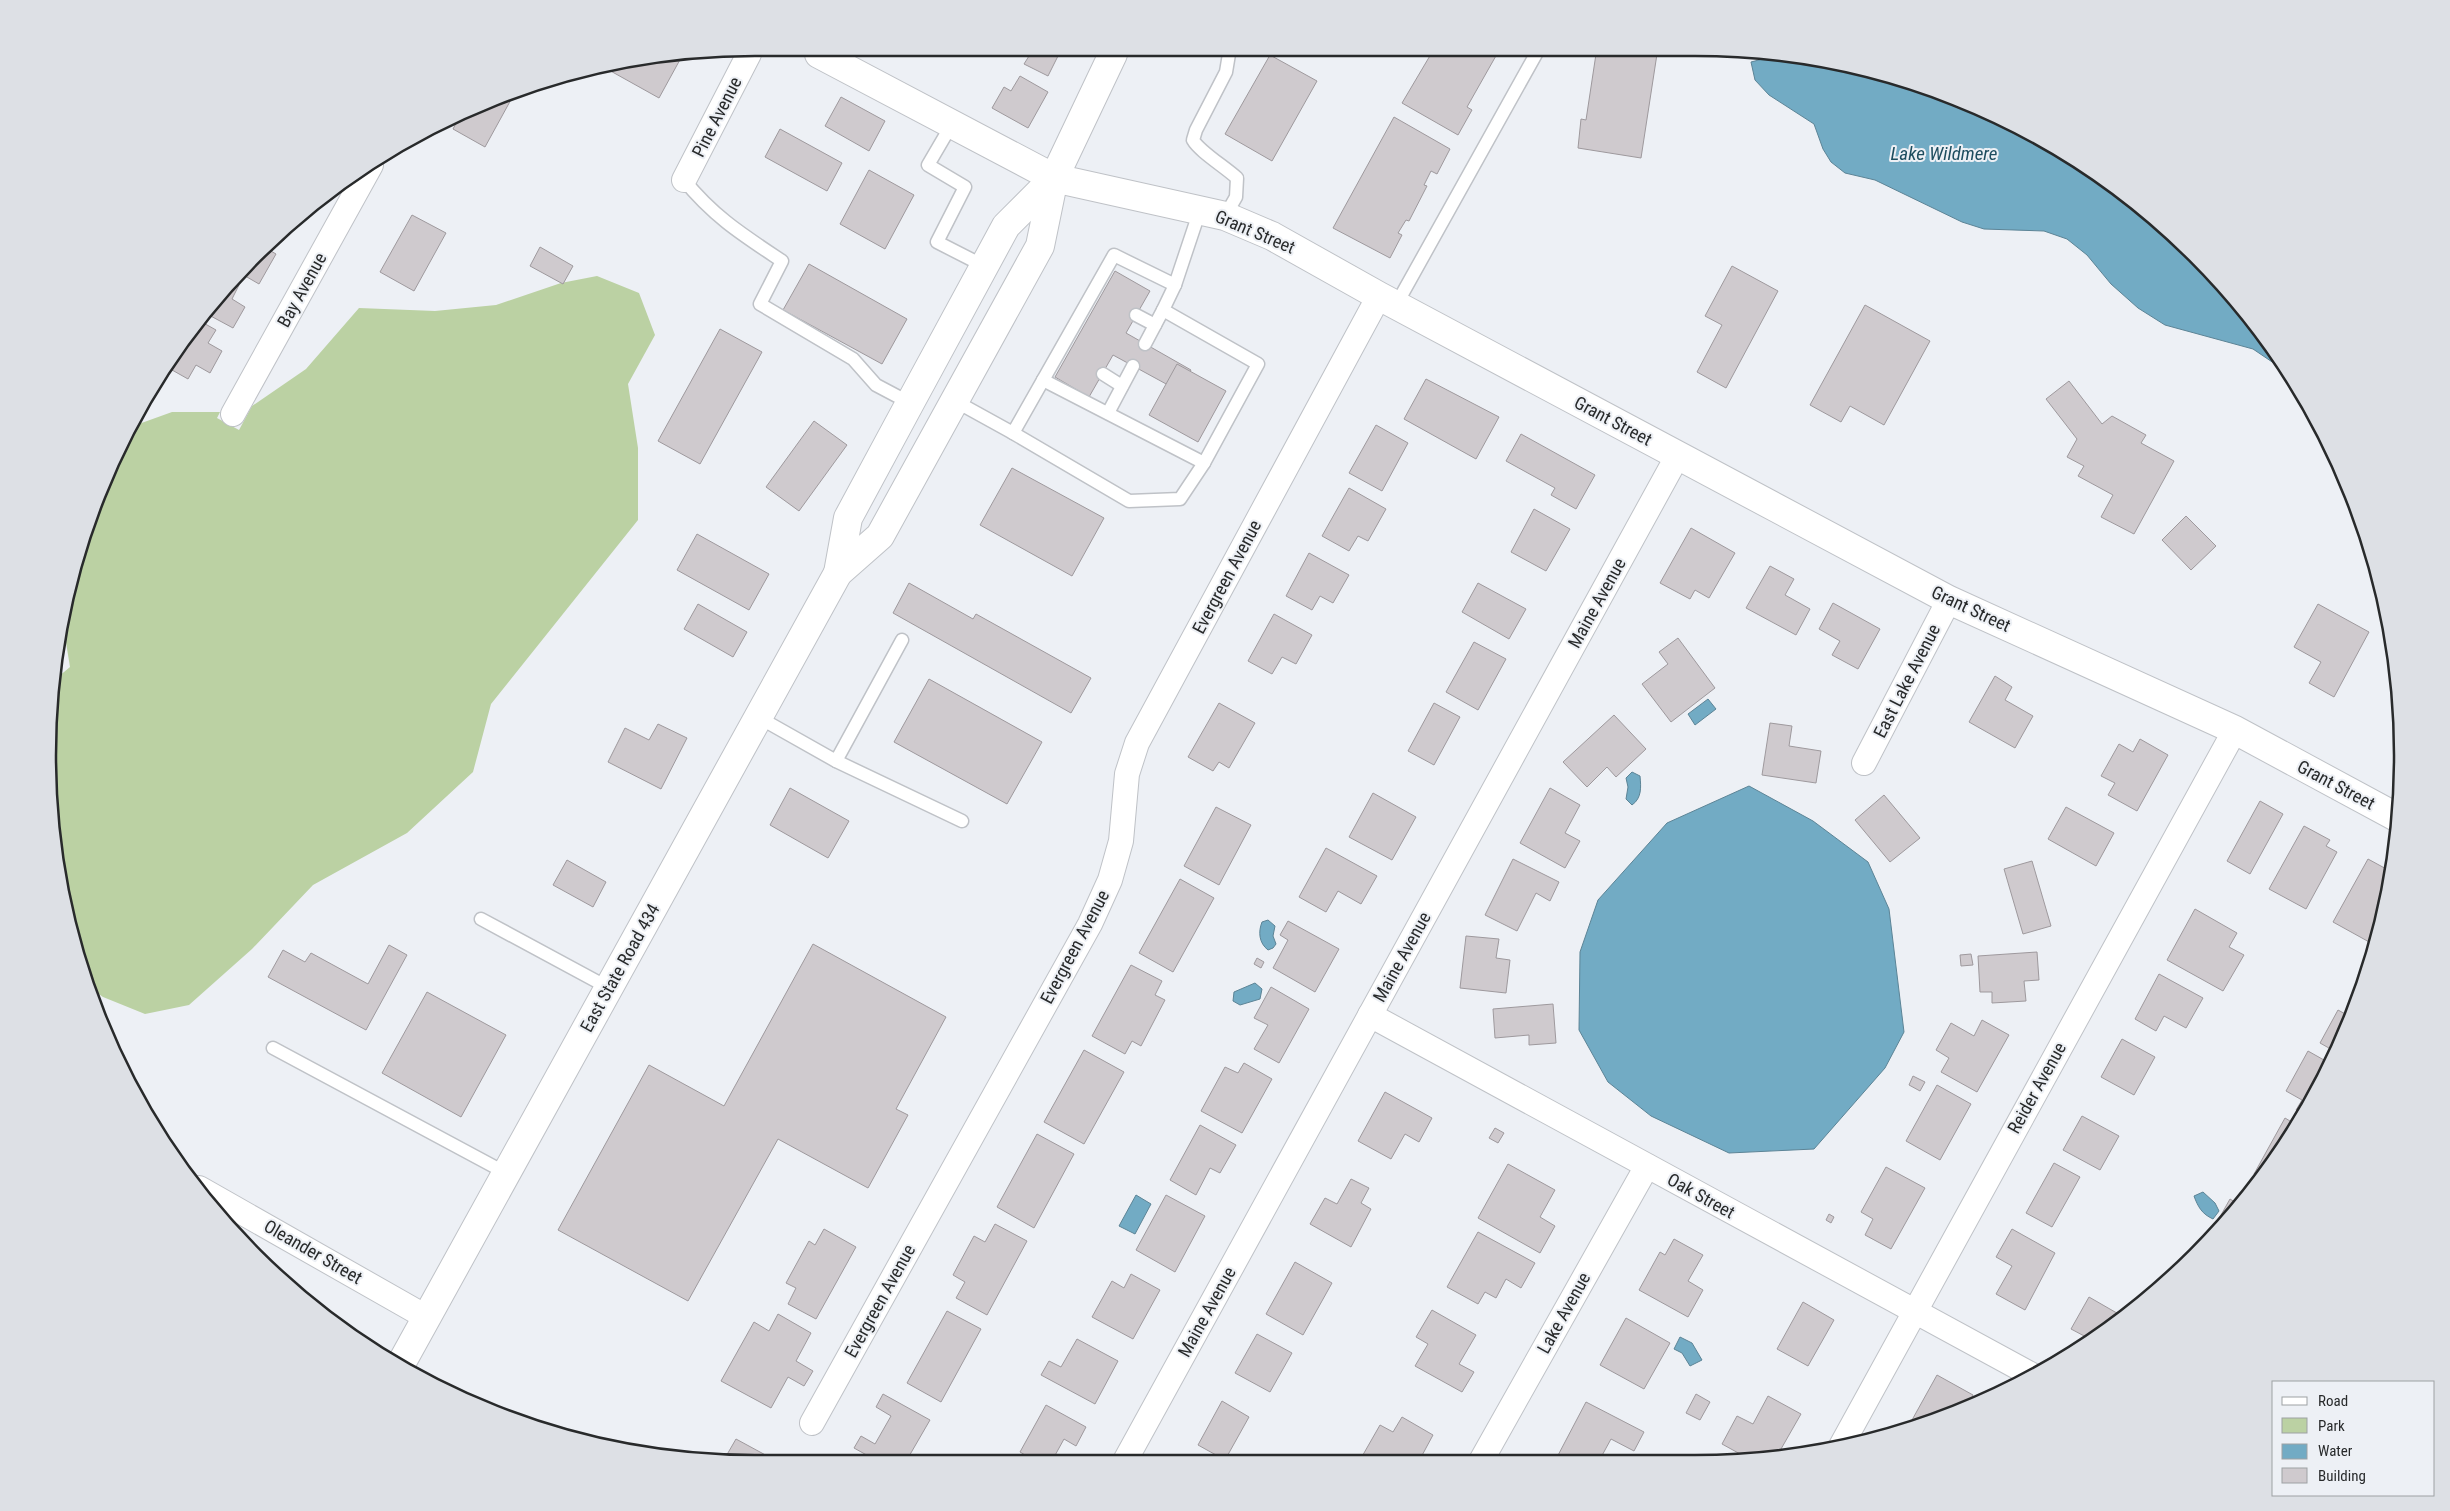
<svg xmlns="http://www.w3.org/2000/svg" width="2450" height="1511" viewBox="0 0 2450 1511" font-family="'Roboto Condensed',sans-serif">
  <rect width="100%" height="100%" fill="#edf0f5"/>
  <!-- green -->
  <path fill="#bbd1a3" d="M 597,276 L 639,293 L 655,335 L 628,384 L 638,448 L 638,520 L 491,704 L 473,772 L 407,833 L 313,885 L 252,949 L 189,1005 L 145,1014 L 103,997 L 86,985 L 54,848 L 48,755 L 52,682 L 70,667 L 63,624 L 85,528 L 136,425 L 172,412 L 220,412 L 217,418 L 239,430 L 252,406 L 306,369 L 359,308 L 435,311 L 496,305 L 561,283 Z"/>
  <!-- water -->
  <g fill="#72abc4" stroke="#5c8496">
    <path d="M 1782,54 L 1965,101 L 2125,194 L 2227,288 L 2287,372 L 2253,349 L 2165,325 L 2138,308 L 2111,284 L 2087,255 L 2067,239 L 2044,231 L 1984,229 L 1962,222 L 1875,180 L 1845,173 L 1831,162 L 1823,149 L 1814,124 L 1769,95 L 1755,80 L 1751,62 Z"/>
    <path d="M 1708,699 L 1716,709 L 1695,725 L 1688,714 Z"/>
    <path d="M 1632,772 L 1640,776 C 1641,787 1642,798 1632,805 L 1626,799 L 1628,787 L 1626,778 Z"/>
    <path d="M 1749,786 L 1813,821 L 1868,862 L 1889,909 L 1904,1032 L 1885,1068 L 1814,1149 L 1729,1153 L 1651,1116 L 1608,1082 L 1579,1030 L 1580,952 L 1598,900 L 1667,823 Z"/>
    <path d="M 1268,920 L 1275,926 L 1273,936 L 1276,944 L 1273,948 L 1268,950 C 1259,943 1258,932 1262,922 Z"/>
    <path d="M 1255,983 L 1262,989 L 1260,999 L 1240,1005 L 1233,1001 L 1234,992 Z"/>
    <path d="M 2203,1192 L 2215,1203 L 2219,1211 L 2213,1219 C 2202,1214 2198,1207 2194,1196 Z"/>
    <path d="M 1136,1195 L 1151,1204 L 1135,1234 L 1119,1226 Z"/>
    <path d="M 1680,1337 L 1692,1343 L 1702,1360 L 1690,1366 L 1682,1353 L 1674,1349 Z"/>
  </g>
  <!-- building -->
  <g fill="#cfcace" stroke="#9e999d">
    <path d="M 663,54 L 678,54 L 682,56 L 659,98 L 607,69 L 608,66 Z"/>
    <path d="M 1023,54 L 1059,54 L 1048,76 L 1024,64 L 1029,56 Z"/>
    <path d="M 1431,54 L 1497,54 L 1467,107 L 1472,110 L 1458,135 L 1402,103 Z"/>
    <path d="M 1596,54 L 1657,54 L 1641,158 L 1578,148 L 1581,119 L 1586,120 Z"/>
    <path d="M 1270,55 L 1317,81 L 1272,161 L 1225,134 Z"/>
    <path d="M 1020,76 L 1048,92 L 1028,128 L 992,108 L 1004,87 L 1011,91 Z"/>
    <path d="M 535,83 L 529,94 L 520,89 L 528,85 Z"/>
    <path d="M 508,93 L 513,96 L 485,147 L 453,129 L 462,112 Z"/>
    <path d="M 841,97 L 885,121 L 869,151 L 825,126 Z"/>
    <path d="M 1394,117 L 1450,149 L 1437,174 L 1431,171 L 1424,185 L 1427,186 L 1409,221 L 1406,220 L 1398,233 L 1402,235 L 1390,258 L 1333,228 Z"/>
    <path d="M 780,129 L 842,163 L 827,191 L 765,157 Z"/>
    <path d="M 869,170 L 914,195 L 885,249 L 840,224 Z"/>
    <path d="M 412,215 L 446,233 L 414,291 L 380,272 Z"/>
    <path d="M 297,218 L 283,241 L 276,237 Z"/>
    <path d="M 264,247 L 276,254 L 259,284 L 240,273 Z"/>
    <path d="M 540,247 L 573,266 L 563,284 L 530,266 Z"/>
    <path d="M 809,264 L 907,319 L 882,364 L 783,310 Z"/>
    <path d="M 1732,266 L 1778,291 L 1726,388 L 1697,372 L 1722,325 L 1705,316 Z"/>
    <path d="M 1115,271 L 1150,291 L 1126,333 L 1191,370 L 1179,391 L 1113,355 L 1089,397 L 1055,377 Z"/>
    <path d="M 233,282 L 239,285 L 232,299 L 245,307 L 233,328 L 207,314 Z"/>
    <path d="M 1865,305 L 1930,341 L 1884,425 L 1850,406 L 1841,422 L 1810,405 Z"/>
    <path d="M 200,321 L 216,330 L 208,343 L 222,351 L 210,373 L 196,365 L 188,379 L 165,366 Z"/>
    <path d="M 720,329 L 762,352 L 700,464 L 658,441 Z"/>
    <path d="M 1177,364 L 1226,391 L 1198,442 L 1149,415 Z"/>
    <path d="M 1426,379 L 1499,417 L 1476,459 L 1404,419 Z"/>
    <path d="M 2069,381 L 2102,424 L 2112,416 L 2146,435 L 2141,443 L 2174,461 L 2134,534 L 2101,517 L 2113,495 L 2078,476 L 2084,466 L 2067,457 L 2077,439 L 2046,399 Z"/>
    <path d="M 814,421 L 847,445 L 799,511 L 766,487 Z"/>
    <path d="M 1376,425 L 1408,443 L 1382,491 L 1349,473 Z"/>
    <path d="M 1521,434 L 1595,475 L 1576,509 L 1551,495 L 1555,488 L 1506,461 Z"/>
    <path d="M 1012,468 L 1104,518 L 1072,576 L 980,525 Z"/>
    <path d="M 1349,488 L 1386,509 L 1368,541 L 1358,536 L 1349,551 L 1322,536 Z"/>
    <path d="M 1534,509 L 1570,529 L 1546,571 L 1511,552 Z"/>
    <path d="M 2186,516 L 2216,546 L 2191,570 L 2162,540 Z"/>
    <path d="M 1691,528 L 1735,553 L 1709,598 L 1695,590 L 1690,599 L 1660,583 Z"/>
    <path d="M 697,534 L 769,574 L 749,610 L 677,570 Z"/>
    <path d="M 1309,553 L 1349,575 L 1333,603 L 1320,596 L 1312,610 L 1286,596 Z"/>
    <path d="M 1770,566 L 1794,579 L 1785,595 L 1810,609 L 1796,635 L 1746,608 Z"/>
    <path d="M 909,583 L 973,619 L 976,614 L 1091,678 L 1071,713 L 893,613 Z"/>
    <path d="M 1478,583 L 1526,609 L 1509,639 L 1462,612 Z"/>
    <path d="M 1833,603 L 1880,629 L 1858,669 L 1832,655 L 1840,641 L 1819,629 Z"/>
    <path d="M 698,604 L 747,632 L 733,657 L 684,629 Z"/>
    <path d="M 2318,604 L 2369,632 L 2334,697 L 2309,683 L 2321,662 L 2294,647 Z"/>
    <path d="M 1274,614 L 1312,635 L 1296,664 L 1282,657 L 1272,674 L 1248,661 Z"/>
    <path d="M 1678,638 L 1715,688 L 1671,722 L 1642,684 L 1668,664 L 1659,652 Z"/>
    <path d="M 1474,642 L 1506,659 L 1478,710 L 1446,692 Z"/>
    <path d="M 1995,676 L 2012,687 L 2005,700 L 2033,716 L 2015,748 L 1969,722 Z"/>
    <path d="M 929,679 L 1042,742 L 1007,804 L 894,742 Z"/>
    <path d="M 1219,703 L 1255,723 L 1229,768 L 1219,762 L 1213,771 L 1188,757 Z"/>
    <path d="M 1434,703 L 1460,717 L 1434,765 L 1408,751 Z"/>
    <path d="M 1614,715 L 1646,749 L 1616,777 L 1607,767 L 1587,787 L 1563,762 Z"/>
    <path d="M 1770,723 L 1792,726 L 1789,746 L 1821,751 L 1816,783 L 1762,775 Z"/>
    <path d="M 658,724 L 687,738 L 661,789 L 608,762 L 625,728 L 649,740 Z"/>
    <path d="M 2140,739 L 2168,755 L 2137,811 L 2108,795 L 2115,783 L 2101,776 L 2119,744 L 2133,752 Z"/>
    <path d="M 790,788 L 849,821 L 828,858 L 770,825 Z"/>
    <path d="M 1550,788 L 1580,805 L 1565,833 L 1580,841 L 1565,868 L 1520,843 Z"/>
    <path d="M 1373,793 L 1416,817 L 1392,860 L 1349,837 Z"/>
    <path d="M 1884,795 L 1920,838 L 1890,862 L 1855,820 Z"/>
    <path d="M 2260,801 L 2283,814 L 2250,874 L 2227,861 Z"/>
    <path d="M 1216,807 L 1251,825 L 1219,885 L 1184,866 Z"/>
    <path d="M 2066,807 L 2114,833 L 2096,866 L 2048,839 Z"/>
    <path d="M 2304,826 L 2330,840 L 2326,846 L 2337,852 L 2306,909 L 2269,889 Z"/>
    <path d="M 1326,848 L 1377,876 L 1361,904 L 1338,891 L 1326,912 L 1299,897 Z"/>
    <path d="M 1513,859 L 1559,882 L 1550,901 L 1536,893 L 1517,931 L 1485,915 Z"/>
    <path d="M 2368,859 L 2390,871 L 2381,923 L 2371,943 L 2333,922 Z"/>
    <path d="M 567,860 L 606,882 L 593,907 L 553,885 Z"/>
    <path d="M 2032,861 L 2051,926 L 2023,934 L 2004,869 Z"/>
    <path d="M 1180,879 L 1214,898 L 1173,972 L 1139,953 Z"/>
    <path d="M 2195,909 L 2237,933 L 2229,947 L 2244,955 L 2223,991 L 2167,960 Z"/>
    <path d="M 1288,921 L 1339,949 L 1315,992 L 1273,968 L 1288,940 L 1280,935 Z"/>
    <path d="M 1466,936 L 1499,939 L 1496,958 L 1510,960 L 1506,993 L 1460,988 Z"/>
    <path d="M 813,944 L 946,1017 L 896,1109 L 908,1115 L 868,1188 L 778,1139 L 688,1301 L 558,1230 L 649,1065 L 724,1106 Z"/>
    <path d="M 389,945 L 407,955 L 366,1030 L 268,977 L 283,950 L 305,962 L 311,953 L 368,984 Z"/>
    <path d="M 2037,952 L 2039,980 L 2024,981 L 2026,1001 L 1992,1003 L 1992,992 L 1980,992 L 1978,956 Z"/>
    <path d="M 1971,954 L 1973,965 L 1961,966 L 1960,955 Z"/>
    <path d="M 1257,958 L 1264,962 L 1261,968 L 1254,964 Z"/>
    <path d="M 1131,965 L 1162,981 L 1155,995 L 1165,1000 L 1141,1046 L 1132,1041 L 1125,1054 L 1092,1036 Z"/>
    <path d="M 2159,974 L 2203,998 L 2186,1028 L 2164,1016 L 2156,1031 L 2135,1019 Z"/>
    <path d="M 1271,987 L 1309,1009 L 1279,1063 L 1254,1049 L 1268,1025 L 1254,1018 Z"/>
    <path d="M 427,992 L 506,1035 L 461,1117 L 382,1073 Z"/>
    <path d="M 1553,1004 L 1556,1043 L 1529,1045 L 1529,1035 L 1495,1038 L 1493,1009 Z"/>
    <path d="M 2338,1010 L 2349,1016 L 2336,1052 L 2320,1043 Z"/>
    <path d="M 1982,1020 L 2009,1035 L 1977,1092 L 1941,1072 L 1949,1058 L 1936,1050 L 1951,1023 L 1974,1036 Z"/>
    <path d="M 2122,1039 L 2155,1057 L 2134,1095 L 2101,1077 Z"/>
    <path d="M 1084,1050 L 1124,1072 L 1084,1144 L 1044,1122 Z"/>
    <path d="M 2308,1051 L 2331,1064 L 2302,1113 L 2296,1110 L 2302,1100 L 2286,1091 Z"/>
    <path d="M 1244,1063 L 1272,1079 L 1242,1133 L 1201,1111 L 1225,1067 L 1238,1073 Z"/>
    <path d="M 1913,1076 L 1925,1082 L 1920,1091 L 1909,1085 Z"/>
    <path d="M 1937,1085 L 1971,1104 L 1940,1160 L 1906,1141 Z"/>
    <path d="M 1385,1092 L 1432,1118 L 1419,1142 L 1405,1134 L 1391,1159 L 1358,1141 Z"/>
    <path d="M 2082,1116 L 2119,1136 L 2100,1170 L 2063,1150 Z"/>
    <path d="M 2285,1118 L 2295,1124 L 2261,1178 L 2254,1174 Z"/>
    <path d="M 1200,1125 L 1236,1145 L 1220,1173 L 1210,1168 L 1196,1195 L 1170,1180 Z"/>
    <path d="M 1495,1128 L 1504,1133 L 1498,1143 L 1489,1138 Z"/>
    <path d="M 1037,1134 L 1074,1154 L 1034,1228 L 997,1207 Z"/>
    <path d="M 2054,1163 L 2080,1177 L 2052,1227 L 2026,1213 Z"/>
    <path d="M 1508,1164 L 1555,1190 L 1540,1217 L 1555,1226 L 1540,1253 L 1478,1218 Z"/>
    <path d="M 1886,1167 L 1925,1188 L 1891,1249 L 1865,1235 L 1873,1219 L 1861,1212 Z"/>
    <path d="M 1351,1179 L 1369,1188 L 1361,1203 L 1371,1209 L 1351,1247 L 1310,1224 L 1325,1198 L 1337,1204 Z"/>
    <path d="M 2247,1188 L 2252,1191 L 2214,1231 L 2212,1231 L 2230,1199 L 2238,1204 Z"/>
    <path d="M 1166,1195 L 1205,1216 L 1175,1272 L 1136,1250 Z"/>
    <path d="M 1829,1214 L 1834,1217 L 1831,1223 L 1826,1220 Z"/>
    <path d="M 995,1224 L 1027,1241 L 987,1315 L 956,1298 L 965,1282 L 953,1275 L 974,1236 L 985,1242 Z"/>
    <path d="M 824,1229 L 856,1247 L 816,1319 L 788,1304 L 796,1288 L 786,1283 L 809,1241 L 815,1245 Z"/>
    <path d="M 2012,1229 L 2055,1253 L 2025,1310 L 1996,1294 L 2012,1266 L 1996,1257 Z"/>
    <path d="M 1478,1232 L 1535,1263 L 1521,1288 L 1506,1279 L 1496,1298 L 1485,1292 L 1478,1304 L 1447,1287 Z"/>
    <path d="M 1674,1239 L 1703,1255 L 1688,1281 L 1703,1290 L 1688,1317 L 1639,1290 L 1660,1252 L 1665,1255 Z"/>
    <path d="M 1295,1262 L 1332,1283 L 1303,1335 L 1266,1314 Z"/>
    <path d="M 1131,1274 L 1160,1290 L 1133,1339 L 1092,1317 L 1112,1281 L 1124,1288 Z"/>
    <path d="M 2089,1297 L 2122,1316 L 2085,1342 L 2088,1338 L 2071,1329 Z"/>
    <path d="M 1803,1302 L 1834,1320 L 1808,1366 L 1777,1349 Z"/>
    <path d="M 1432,1310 L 1476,1335 L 1459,1364 L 1474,1372 L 1462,1392 L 1415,1366 L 1428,1344 L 1416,1337 Z"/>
    <path d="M 947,1311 L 981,1329 L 941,1402 L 907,1383 Z"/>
    <path d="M 778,1314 L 811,1333 L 796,1361 L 813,1371 L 804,1386 L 788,1377 L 771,1408 L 721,1381 L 754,1322 L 769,1331 Z"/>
    <path d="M 1626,1318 L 1670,1343 L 1644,1389 L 1600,1365 Z"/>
    <path d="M 1257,1334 L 1292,1353 L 1270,1392 L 1235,1373 Z"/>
    <path d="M 1077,1339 L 1118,1361 L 1095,1404 L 1041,1375 L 1049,1361 L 1061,1367 Z"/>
    <path d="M 1937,1375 L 1973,1395 L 1970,1401 L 1917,1423 L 1912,1420 Z"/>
    <path d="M 883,1394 L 930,1420 L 908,1458 L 872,1458 L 854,1448 L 861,1436 L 875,1444 L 891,1416 L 876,1407 Z"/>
    <path d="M 1696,1394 L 1710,1402 L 1700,1420 L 1686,1413 Z"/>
    <path d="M 1768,1396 L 1801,1414 L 1777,1456 L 1751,1460 L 1722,1444 L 1737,1416 L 1753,1424 Z"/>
    <path d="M 1222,1401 L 1249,1417 L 1225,1460 L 1198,1445 Z"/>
    <path d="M 1586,1402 L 1644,1432 L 1634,1451 L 1611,1439 L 1599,1461 L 1555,1461 Z"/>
    <path d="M 1046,1405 L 1086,1427 L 1076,1446 L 1064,1439 L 1053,1459 L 1032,1459 L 1020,1452 Z"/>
    <path d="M 1402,1417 L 1433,1435 L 1419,1461 L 1411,1461 L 1404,1457 L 1402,1461 L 1360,1460 L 1380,1425 L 1393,1432 Z"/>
    <path d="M 736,1439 L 771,1458 L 725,1458 Z"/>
  </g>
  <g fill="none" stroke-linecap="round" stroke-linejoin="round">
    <!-- lane casing -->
    <g stroke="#bfc2c7" stroke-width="15">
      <g id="lane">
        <path d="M 952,124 L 928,165 L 965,187 L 937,242 L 984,266"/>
        <path d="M 684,180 C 714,217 743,235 782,261 L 760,304 L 853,359 L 876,385 L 910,403"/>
        <path d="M 1225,216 L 1236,197 L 1237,178 C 1225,167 1199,151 1193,140 L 1196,130 L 1226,72 L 1229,54"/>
        <path d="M 1396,305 L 1536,54"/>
        <path d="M 1136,315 L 1155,325"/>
        <path d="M 1145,344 L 1163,310"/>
        <path d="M 1103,374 L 1122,386"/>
        <path d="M 1043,380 L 1204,463"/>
        <path d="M 955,401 L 1013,433 L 1114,255 L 1175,285 L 1200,210"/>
        <path d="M 1108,413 L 1133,366"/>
        <path d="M 1013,433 L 1129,501 L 1180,499 L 1204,463 L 1258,364 L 1163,310 L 1175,285"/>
        <path d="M 758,717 L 836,761 L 902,640"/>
        <path d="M 836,761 L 962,821"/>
        <path d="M 481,919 L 609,988"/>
        <path d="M 273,1048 L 506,1173"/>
      </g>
    </g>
    <!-- street casing -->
    <g stroke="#bfc2c7" stroke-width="26">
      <g id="street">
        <path d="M 684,180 L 749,54"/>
        <path d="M 233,414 L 371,165"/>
        <path d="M 1864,763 L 1949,600"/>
        <path d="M 1370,1015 L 2032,1375"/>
        <path d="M 199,1188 L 426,1317"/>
        <path d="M 812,1423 L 1090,924 L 1110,880 L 1121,841 L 1127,774 L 1137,743 L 1379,296"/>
        <path d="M 1841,1446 L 2235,730"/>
        <path d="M 1126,1459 L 1678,455"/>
        <path d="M 1481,1461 L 1647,1166"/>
      </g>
    </g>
    <!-- secondary casing -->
    <g stroke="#bfc2c7" stroke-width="30">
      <path id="secondary" d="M 819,54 L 1054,178 L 1225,216 L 1272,236 L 1379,296 L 1949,600 L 2235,730 L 2398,818"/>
    </g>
    <!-- primary casing -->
    <g stroke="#bfc2c7" stroke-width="30">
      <g id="primary">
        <path d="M 838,573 L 848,518 L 910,403 L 1006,226 L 1054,178"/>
        <path d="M 402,1362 L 838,573 L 880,536 L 1040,246 L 1054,178 L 1113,54"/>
      </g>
    </g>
    <!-- lane -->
    <use href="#lane" stroke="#fff" stroke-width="12"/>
    <!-- street -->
    <use href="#street" stroke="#fff" stroke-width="24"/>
    <!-- secondary -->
    <use href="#secondary" stroke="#fff" stroke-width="28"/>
    <!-- primary -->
    <use href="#primary" stroke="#fff" stroke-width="28"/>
  </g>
  <g text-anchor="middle" stroke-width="4" stroke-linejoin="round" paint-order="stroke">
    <!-- street labels -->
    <g font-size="18" fill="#282a2b" stroke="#edf0f5">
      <text transform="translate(717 117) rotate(-63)" y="6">Pine Avenue</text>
      <text transform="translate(1255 232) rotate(23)" y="6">Grant Street</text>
      <text transform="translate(302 290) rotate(-61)" y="6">Bay Avenue</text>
      <text transform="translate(1613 421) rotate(28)" y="6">Grant Street</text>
      <text transform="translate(1227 577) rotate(-62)" y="6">Evergreen Avenue</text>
      <text transform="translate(1597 603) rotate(-61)" y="6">Maine Avenue</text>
      <text transform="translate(1971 609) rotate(25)" y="6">Grant Street</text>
      <text transform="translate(1907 681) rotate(-63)" y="6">East Lake Avenue</text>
      <text transform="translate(2336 785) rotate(28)" y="6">Grant Street</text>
      <text transform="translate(1075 947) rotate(-62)" y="6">Evergreen Avenue</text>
      <text transform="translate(1402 957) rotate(-61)" y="6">Maine Avenue</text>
      <text transform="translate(620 968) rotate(-61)" y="6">East State Road 434</text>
      <text transform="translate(2037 1088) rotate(-61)" y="6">Reider Avenue</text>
      <text transform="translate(1701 1196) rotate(29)" y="6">Oak Street</text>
      <text transform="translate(313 1252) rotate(30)" y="6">Oleander Street</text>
      <text transform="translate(880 1301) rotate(-61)" y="6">Evergreen Avenue</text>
      <text transform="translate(1207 1312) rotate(-61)" y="6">Maine Avenue</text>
      <text transform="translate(1564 1313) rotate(-61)" y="6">Lake Avenue</text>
    </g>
    <!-- water labels -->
    <g font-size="19" font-style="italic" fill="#1d4d5f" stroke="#edf0f5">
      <text x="1944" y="160">Lake Wildmere</text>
    </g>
  </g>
  <!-- crop -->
  <path d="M0 0H2450V1511H0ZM755 56H1695A699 699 0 0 1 2394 755V756A699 699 0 0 1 1695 1455H755A699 699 0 0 1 56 756V755A699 699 0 0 1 755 56Z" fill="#dde0e5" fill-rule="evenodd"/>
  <path fill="none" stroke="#282a2b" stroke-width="2.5" d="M755 56H1695A699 699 0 0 1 2394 755V756A699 699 0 0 1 1695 1455H755A699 699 0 0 1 56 756V755A699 699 0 0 1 755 56Z"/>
  <!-- legend -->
  <rect x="2272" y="1381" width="162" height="115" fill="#edf0f5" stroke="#9ea1a4"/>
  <rect x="2282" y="1397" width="25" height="8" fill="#ffffff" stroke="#9ea1a4"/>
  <text x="2318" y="1406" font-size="15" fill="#282a2b">Road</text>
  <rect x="2282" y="1418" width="25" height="15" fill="#bbd1a3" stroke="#9ea1a4"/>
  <text x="2318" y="1431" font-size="15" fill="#282a2b">Park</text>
  <rect x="2282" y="1444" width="25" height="15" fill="#72abc4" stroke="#9ea1a4"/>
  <text x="2318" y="1456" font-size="15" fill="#282a2b">Water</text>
  <rect x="2282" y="1468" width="25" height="15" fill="#cfcace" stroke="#9ea1a4"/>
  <text x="2318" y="1481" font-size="15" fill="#282a2b">Building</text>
</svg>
